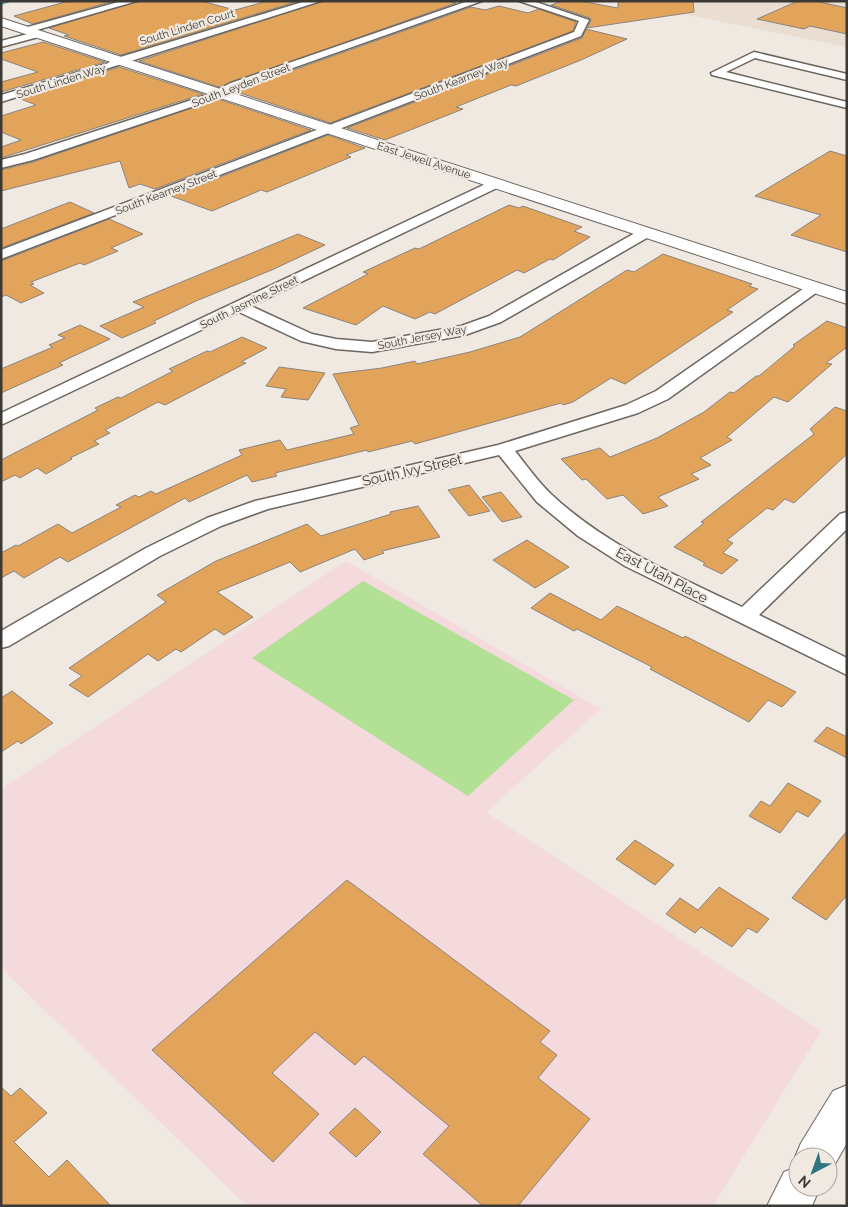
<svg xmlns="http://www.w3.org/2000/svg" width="848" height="1207" viewBox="0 0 848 1207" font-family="Raleway,sans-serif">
  <rect width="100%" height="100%" fill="#f0e9e2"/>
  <!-- built -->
  <path fill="#eaddd1" d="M 633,1 L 847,1 L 847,47 L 684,14 Z"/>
  <!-- education -->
  <path fill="#f4d9dd" d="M 346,561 L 601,709 L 486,812 L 821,1031 L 713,1206 L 247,1206 L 1,968 L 1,789 Z"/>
  <!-- green -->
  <path fill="#b2e094" d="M 363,581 L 574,700 L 468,796 L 252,658 Z"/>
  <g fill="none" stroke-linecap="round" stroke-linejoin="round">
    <!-- stream -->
    <path fill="#3da4a6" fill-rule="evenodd" d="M 8,1 L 13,1 L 1,5 L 1,3 Z"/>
  </g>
  <!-- building -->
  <g fill="#e2a35b" stroke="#8a847e">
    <path d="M 69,1 L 114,1 L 33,24 L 14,16 Z"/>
    <path d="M 139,1 L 201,1 L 235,10 L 268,1 L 299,1 L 121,55 L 64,36 L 69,35 L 49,28 Z"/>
    <path d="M 323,1 L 448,1 L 456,3 L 219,87 L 139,61 Z"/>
    <path d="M 563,1 L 580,1 L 618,8 L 618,1 L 693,1 L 694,12 L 587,28 L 591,21 L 590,18 L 551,5 Z"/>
    <path d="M 798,1 L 815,1 L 847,8 L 847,34 L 810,26 L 804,29 L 757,19 Z"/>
    <path d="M 499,6 L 528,13 L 539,9 L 576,22 L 573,31 L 330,123 L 234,91 L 471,7 L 485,10 Z"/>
    <path d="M 586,29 L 627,39 L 581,60 L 516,86 L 511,85 L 456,107 L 463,109 L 385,140 L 347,128 L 582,38 Z"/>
    <path d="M 43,42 L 105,62 L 1,92 L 1,82 L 38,72 L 1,59 L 1,53 Z"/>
    <path d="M 119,67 L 203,94 L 1,158 L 1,147 L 21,140 L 1,132 L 1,116 L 36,105 L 18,98 Z"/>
    <path d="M 218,99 L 311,130 L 155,189 L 140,184 L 129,188 L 120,161 L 1,191 L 1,170 L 33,162 Z"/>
    <path d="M 328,135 L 365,148 L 346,155 L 351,157 L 267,192 L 261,190 L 212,211 L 171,196 Z"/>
    <path d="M 830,151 L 847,156 L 847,252 L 791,235 L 821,215 L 755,196 Z"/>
    <path d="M 70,202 L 94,213 L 1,248 L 1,229 Z"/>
    <path d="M 509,205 L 519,208 L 523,206 L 582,227 L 574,231 L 590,237 L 553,260 L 550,259 L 524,273 L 517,270 L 435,314 L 430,312 L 415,319 L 383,306 L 356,325 L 303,308 L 368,274 L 363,272 L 415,248 L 419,249 Z"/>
    <path d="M 109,219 L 143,234 L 111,248 L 118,251 L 84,265 L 80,263 L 31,282 L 34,284 L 30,285 L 44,293 L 21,303 L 6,295 L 1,297 L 1,261 Z"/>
    <path d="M 298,234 L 325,245 L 274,269 L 196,301 L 154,321 L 156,323 L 122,338 L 100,326 L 144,307 L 133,302 Z"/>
    <path d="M 663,254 L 752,284 L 749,286 L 758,289 L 727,310 L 733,312 L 625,384 L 611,378 L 573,402 L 563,405 L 561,403 L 415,444 L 412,441 L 368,452 L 367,450 L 275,473 L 277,476 L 252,482 L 247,475 L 189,502 L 185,498 L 68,562 L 60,557 L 24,578 L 14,571 L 1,578 L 1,553 L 16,545 L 18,546 L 58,524 L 72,533 L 121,507 L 116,505 L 135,495 L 139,497 L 151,491 L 156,494 L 242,455 L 239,450 L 280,440 L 287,450 L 354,434 L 350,428 L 359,425 L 333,374 L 382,368 L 415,361 L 417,364 L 470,352 L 520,337 L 627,270 L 634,272 Z"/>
    <path d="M 827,321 L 847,328 L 847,347 L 826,363 L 832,364 L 788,402 L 774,397 L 727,437 L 732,440 L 700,458 L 711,465 L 691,474 L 699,479 L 658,497 L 668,506 L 643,514 L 623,495 L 607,499 L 586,479 L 582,480 L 561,459 L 600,448 L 610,457 L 657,438 L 704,412 L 730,392 L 734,393 L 756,376 L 759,376 L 795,346 L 793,345 Z"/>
    <path d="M 80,325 L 110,339 L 59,363 L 63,365 L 1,393 L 1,369 L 53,347 L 49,345 L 65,338 L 58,335 Z"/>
    <path d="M 242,337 L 267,348 L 241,362 L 246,363 L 165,405 L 158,402 L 105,430 L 110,433 L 94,441 L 99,444 L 70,458 L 72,459 L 46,474 L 37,468 L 20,478 L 15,475 L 1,482 L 1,460 L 98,410 L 95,408 L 118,397 L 121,398 L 173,371 L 169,369 L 207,351 L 210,352 Z"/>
    <path d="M 279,367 L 325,373 L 308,400 L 281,397 L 286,389 L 266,386 Z"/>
    <path d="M 835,407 L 847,411 L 847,454 L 794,503 L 785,499 L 773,510 L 767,508 L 727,540 L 733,543 L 723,553 L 738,560 L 722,574 L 703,565 L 705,563 L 674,547 L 704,523 L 701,522 L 814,434 L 810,429 Z"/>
    <path d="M 469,485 L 490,511 L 469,516 L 448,490 Z"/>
    <path d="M 501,492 L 522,517 L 502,522 L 482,497 Z"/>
    <path d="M 418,506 L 440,537 L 382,551 L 384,553 L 364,560 L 355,549 L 300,572 L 290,562 L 217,592 L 253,617 L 224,635 L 215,629 L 181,652 L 176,649 L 158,661 L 148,654 L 88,697 L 69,685 L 82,676 L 69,668 L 166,602 L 157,595 L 216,561 L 307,524 L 321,536 L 391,514 L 390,512 Z"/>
    <path d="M 527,540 L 569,567 L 535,588 L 493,560 Z"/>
    <path d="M 550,593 L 601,620 L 617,606 L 683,638 L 685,636 L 796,692 L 782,707 L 768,700 L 749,722 L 650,669 L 652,667 L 577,629 L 574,631 L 531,608 Z"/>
    <path d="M 12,691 L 53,723 L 21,744 L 18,741 L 1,752 L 1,698 Z"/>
    <path d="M 827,727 L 847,737 L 847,758 L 814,741 Z"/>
    <path d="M 788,783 L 821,801 L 808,817 L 797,811 L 780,833 L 749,816 L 761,801 L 770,806 Z"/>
    <path d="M 847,831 L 847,895 L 826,920 L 792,898 Z"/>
    <path d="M 635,840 L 674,865 L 655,885 L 616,859 Z"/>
    <path d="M 347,880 L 550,1031 L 540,1042 L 557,1055 L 538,1078 L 590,1119 L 518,1206 L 483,1206 L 423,1154 L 449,1126 L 364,1056 L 355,1065 L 315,1032 L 272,1073 L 319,1114 L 273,1162 L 152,1050 Z"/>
    <path d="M 719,887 L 769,919 L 757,933 L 748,928 L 732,947 L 701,927 L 695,933 L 666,914 L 680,898 L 698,910 Z"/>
    <path d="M 1,1087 L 11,1096 L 20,1088 L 47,1113 L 14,1142 L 49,1177 L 67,1160 L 111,1206 L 1,1206 Z"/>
    <path d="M 355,1108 L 381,1132 L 356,1157 L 329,1133 Z"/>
  </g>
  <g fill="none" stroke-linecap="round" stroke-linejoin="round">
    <!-- minor casing -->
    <g stroke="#6c6660" stroke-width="3">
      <g id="minor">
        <path d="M 122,1 L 137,1 L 30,32 L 24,32 L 22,30 L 24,28 Z"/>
        <path d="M 306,1 L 321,1 L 1,102 L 1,95 L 106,64 L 117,58 Z"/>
        <path d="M 468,1 L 482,1 L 239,87 L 212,100 L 33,160 L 1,168 L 1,160 L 25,154 L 204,96 L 231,83 Z"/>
        <path d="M 519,1 L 533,1 L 589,20 L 581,36 L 1,259 L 1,250 L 574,32 L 579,21 Z"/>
        <path d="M 39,31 L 42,32 L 42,36 L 1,47 L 1,41 Z"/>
        <path d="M 754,52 L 847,74 L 847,80 L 755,58 L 726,72 L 847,102 L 847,108 L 712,75 L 711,73 Z"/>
        <path d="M 496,179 L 502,183 L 501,186 L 251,306 L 312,334 L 336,339 L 372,342 L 461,326 L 489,316 L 642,229 L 647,228 L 654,232 L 652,235 L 501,322 L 465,335 L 372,352 L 336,349 L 301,341 L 239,312 L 1,425 L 1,413 Z"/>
        <path d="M 815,283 L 820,284 L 822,287 L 820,290 L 668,399 L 638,413 L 515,451 C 527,466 538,482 552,495 C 607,546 675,575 742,607 L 840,514 L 847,512 L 847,529 L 759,615 L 847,658 L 847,675 L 625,566 L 578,536 L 537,502 L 499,455 L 268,509 L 221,526 L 160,556 L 9,646 L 1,648 L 1,631 L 146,548 L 207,518 L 255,501 L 498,445 L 626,405 L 656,391 L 810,284 Z"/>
      </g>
    </g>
    <!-- tertiary casing -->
    <g stroke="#6c6660" stroke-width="2">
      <path id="tertiary" d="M 1,18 L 847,292 L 847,304 L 1,26 Z"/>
    </g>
    <!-- secondary casing -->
    <g stroke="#6c6660" stroke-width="2">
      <g id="secondary">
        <path d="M 847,1085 L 847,1143 L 831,1171 L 828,1173 L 828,1157 L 798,1157 L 798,1164 L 795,1157 L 801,1143 L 833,1091 Z"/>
        <path d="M 798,1166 L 798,1187 L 820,1187 L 812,1206 L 767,1206 L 784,1172 Z"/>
      </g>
    </g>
    <!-- minor -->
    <use href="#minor" fill="#fff" fill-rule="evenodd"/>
    <!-- tertiary -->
    <use href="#tertiary" fill="#fff" fill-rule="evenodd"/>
    <!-- secondary -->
    <use href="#secondary" fill="#fff" fill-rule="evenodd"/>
  </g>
  <g text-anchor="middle" stroke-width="4.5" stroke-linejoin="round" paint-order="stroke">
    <!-- far-street labels -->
    <g font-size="11" fill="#3b3936" stroke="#f0e9e2">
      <text transform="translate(187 27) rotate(-17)" y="4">South Linden Court</text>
      <text transform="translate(461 79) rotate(-21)" y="4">South Kearney Way</text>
      <text transform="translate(61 81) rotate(-17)" y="4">South Linden Way</text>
      <text transform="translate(241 85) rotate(-21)" y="4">South Leyden Street</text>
      <text transform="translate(424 160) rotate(18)" y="4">East Jewell Avenue</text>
      <text transform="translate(166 192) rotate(-21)" y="4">South Kearney Street</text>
      <text transform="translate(249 302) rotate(-26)" y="4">South Jasmine Street</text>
      <text transform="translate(422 337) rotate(-11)" y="4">South Jersey Way</text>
    </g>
    <!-- street labels -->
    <g font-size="14" fill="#3b3936" stroke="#f0e9e2">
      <text transform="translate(412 470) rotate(-13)" y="5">South Ivy Street</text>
      <text transform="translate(662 575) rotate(28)" y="5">East Utah Place</text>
    </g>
  </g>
  <!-- border -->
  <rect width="848" height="1207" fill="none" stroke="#3b3936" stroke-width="5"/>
  <!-- north arrow -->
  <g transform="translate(813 1172) rotate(221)"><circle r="24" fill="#f0e9e2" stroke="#a8a39d"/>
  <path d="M0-4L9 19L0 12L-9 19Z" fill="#2e767f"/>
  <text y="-8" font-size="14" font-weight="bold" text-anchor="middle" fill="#3b3936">N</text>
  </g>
</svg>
